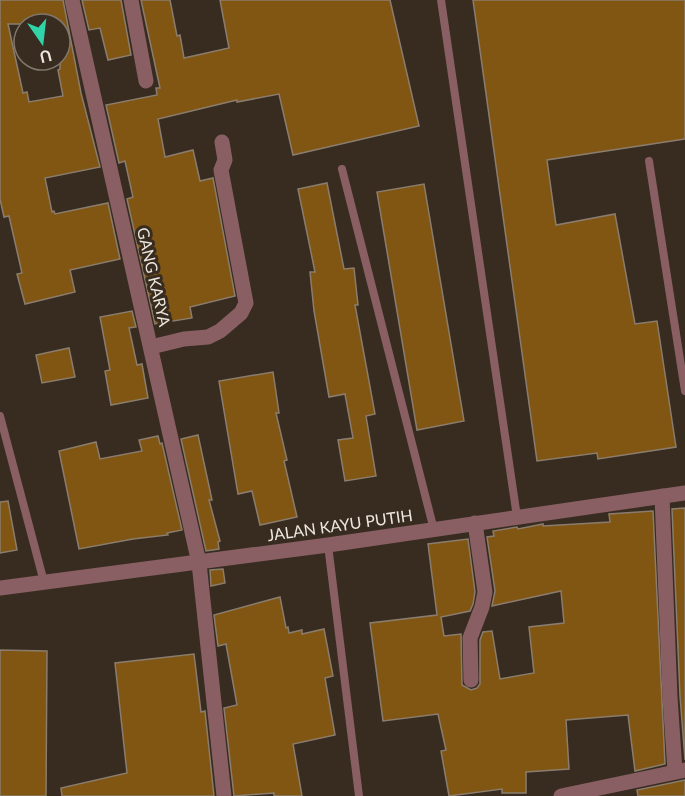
<svg xmlns="http://www.w3.org/2000/svg" width="685" height="796" viewBox="0 0 685 796" font-family="Lato,sans-serif">
  <rect width="100%" height="100%" fill="#372c1f"/>
  <!-- building -->
  <g fill="#815512" stroke="#8b7d6e" stroke-width="1.5" fill-rule="evenodd">
    <path d="M 0,0 L 63,0 L 81,93 L 100,167 L 45,178 L 52,212 L 54,211 L 55,214 L 108,203 L 120,259 L 70,270 L 75,292 L 25,304 L 17,274 L 22,273 L 9,216 L 4,217 L 0,199 ZM 8,24 L 60,24 L 60,69 L 58,70 L 63,96 L 29,102 L 27,92 L 23,93 Z"/>
    <path d="M 82,0 L 121,0 L 131,55 L 108,60 L 100,28 L 89,30 Z"/>
    <path d="M 141,0 L 170,0 L 177,36 L 180,35 L 184,58 L 229,48 L 220,0 L 390,0 L 419,126 L 293,155 L 279,94 L 237,102 L 237,100 L 158,119 L 165,157 L 193,150 L 200,181 L 213,178 L 235,296 L 190,307 L 192,318 L 155,324 L 127,199 L 133,197 L 125,161 L 119,163 L 106,105 L 157,95 L 156,88 L 160,88 Z"/>
    <path d="M 473,0 L 685,0 L 685,139 L 547,160 L 556,225 L 615,214 L 635,324 L 657,321 L 676,447 L 598,459 L 597,453 L 537,461 Z"/>
    <path d="M 327,183 L 344,269 L 354,268 L 358,305 L 355,305 L 375,414 L 366,416 L 376,476 L 345,481 L 338,440 L 353,438 L 345,394 L 329,397 L 314,311 L 310,272 L 315,272 L 298,189 Z"/>
    <path d="M 424,184 L 464,421 L 417,430 L 377,192 Z"/>
    <path d="M 132,311 L 136,327 L 129,328 L 137,365 L 142,364 L 148,398 L 111,405 L 105,371 L 110,370 L 100,317 Z"/>
    <path d="M 69,348 L 75,377 L 42,383 L 36,355 Z"/>
    <path d="M 273,372 L 279,413 L 276,413 L 287,460 L 284,461 L 297,517 L 260,525 L 252,491 L 238,494 L 219,381 Z"/>
    <path d="M 198,435 L 212,500 L 209,500 L 220,541 L 218,542 L 219,549 L 206,551 L 181,439 Z"/>
    <path d="M 158,436 L 160,444 L 162,443 L 182,530 L 167,533 L 168,535 L 133,539 L 79,549 L 59,451 L 96,442 L 100,459 L 142,451 L 139,440 Z"/>
    <path d="M 8,501 L 17,550 L 0,553 L 0,502 Z"/>
    <path d="M 685,508 L 685,760 L 680,696 L 672,509 Z"/>
    <path d="M 653,511 L 665,764 L 635,771 L 628,715 L 566,720 L 569,769 L 526,772 L 526,793 L 502,793 L 502,789 L 449,796 L 441,751 L 446,750 L 438,714 L 383,721 L 370,623 L 437,615 L 428,544 L 468,539 L 475,592 L 473,604 L 470,611 L 441,617 L 444,636 L 461,634 L 462,685 L 471,690 L 477,688 L 480,684 L 480,640 L 483,632 L 492,631 L 500,679 L 534,673 L 529,627 L 564,623 L 561,591 L 492,606 L 495,591 L 487,537 L 494,536 L 493,531 L 517,527 L 518,529 L 543,524 L 543,526 L 610,522 L 609,514 Z"/>
    <path d="M 223,569 L 225,583 L 211,586 L 210,570 Z"/>
    <path d="M 280,597 L 286,628 L 288,627 L 289,633 L 302,630 L 302,634 L 324,629 L 333,676 L 325,678 L 335,735 L 293,744 L 302,796 L 274,796 L 274,793 L 234,796 L 224,708 L 237,705 L 226,644 L 218,646 L 214,615 Z"/>
    <path d="M 0,650 L 47,651 L 46,796 L 0,796 Z"/>
    <path d="M 194,654 L 201,712 L 205,711 L 214,796 L 62,796 L 61,788 L 127,773 L 115,663 Z"/>
    <path d="M 685,780 L 685,796 L 638,796 L 637,790 Z"/>
  </g>
  <g fill="none" stroke-linecap="round" stroke-linejoin="round">
    <!-- lane -->
    <g stroke="#895f64" stroke-width="8">
      <path d="M 441,0 L 517,517"/>
      <path d="M 649,161 L 685,391"/>
      <path d="M 342,169 L 434,530"/>
      <path d="M 0,416 L 44,582"/>
      <path d="M 328,545 L 359,796"/>
    </g>
    <!-- street -->
    <g stroke="#895f64" stroke-width="15">
      <path d="M 72,0 L 199,563 L 224,796"/>
      <path d="M 131,0 L 146,81"/>
      <path d="M 151,347 L 184,339 L 208,337 L 220,331 L 241,313 L 246,303 L 221,170 L 225,160 L 222,142"/>
      <path d="M 662,496 L 670,697 L 675,771"/>
      <path d="M 0,588 L 328,545 L 685,493"/>
      <path d="M 471,680 L 470,638 L 482,607 L 485,592 L 475,523"/>
      <path d="M 561,796 L 685,770"/>
    </g>
  </g>
  <g text-anchor="middle" stroke-width="6" stroke-linejoin="round" paint-order="stroke">
    <!-- street labels -->
    <g font-size="16" fill="#eee7df" stroke="#372c1f">
      <text transform="translate(154 277) rotate(77)" y="6">GANG KARYA</text>
      <text transform="translate(340 525) rotate(-8)" y="6">JALAN KAYU PUTIH</text>
    </g>
  </g>
  <!-- north arrow -->
  <g transform="translate(42 42) rotate(166)"><circle r="28" fill="#372c1f" stroke="#80776c" stroke-width="1.5"/>
  <path d="M0-4.5L10 22L0 15L-10 22Z" fill="#31d4a9"/>
  <text y="-9" font-size="16" font-weight="bold" text-anchor="middle" fill="#eee7df">U</text>
  </g>
</svg>
